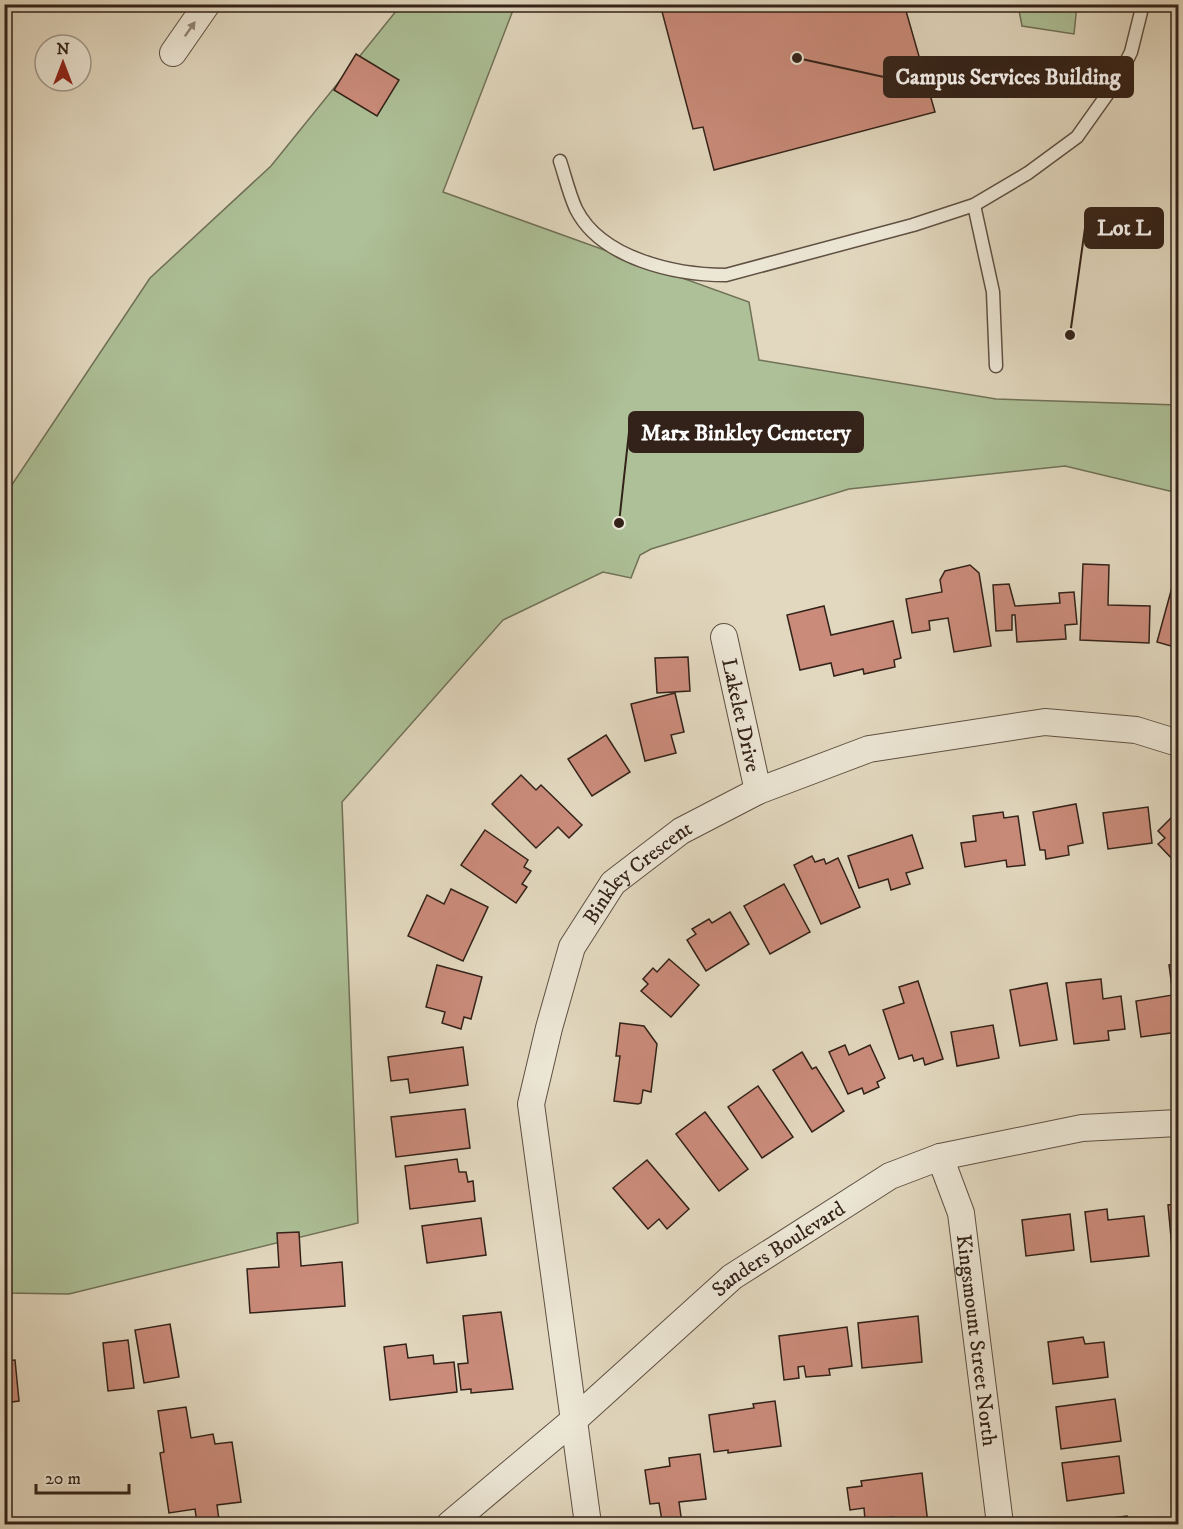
<svg xmlns="http://www.w3.org/2000/svg" width="1183" height="1529" viewBox="0 0 1183 1529" font-family="'IM FELL DW Pica',serif">
  <rect width="100%" height="100%" fill="#e2d8bf"/>
  <filter id="stains"><feTurbulence type="fractalNoise" baseFrequency=".00333" numOctaves="4"/><feColorMatrix values="0 0 0 0 .2 0 0 0 0 .09 0 0 0 0 .02 0 0 0 .5 -.17"/></filter>
  <radialGradient id="worn" r=".72"><stop offset=".6" stop-color="#630" stop-opacity="0"/><stop offset="1" stop-color="#630" stop-opacity=".3"/></radialGradient>
  <!-- green -->
  <g fill="#adc097" stroke="#707158" stroke-width="1.5">
    <path d="M 401,5 L 515,5 L 443,192 L 749,302 L 759,360 L 996,399 L 1178,405 L 1178,493 L 1065,466 L 849,489 L 651,549 L 640,555 L 631,578 L 603,572 L 503,620 L 342,802 L 358,1223 L 69,1294 L 5,1293 L 5,495 L 150,278 L 271,166 Z"/>
    <path d="M 1018,5 L 1077,5 L 1074,34 L 1022,26 Z"/>
  </g>
  <!-- building -->
  <g fill="#ca8b7a" stroke="#332219" stroke-width="1.5">
    <path d="M 660,4 L 904,4 L 935,112 L 714,170 L 703,127 L 693,129 Z"/>
    <path d="M 356,54 L 399,80 L 377,116 L 334,90 Z"/>
    <path d="M 1083,564 L 1109,565 L 1108,605 L 1150,606 L 1149,643 L 1080,640 Z"/>
    <path d="M 970,565 L 979,573 L 991,646 L 954,652 L 948,618 L 929,621 L 930,630 L 912,633 L 906,599 L 942,592 L 940,580 L 945,571 Z"/>
    <path d="M 1174,580 L 1178,581 L 1178,648 L 1157,642 Z"/>
    <path d="M 1009,584 L 1015,606 L 1060,603 L 1059,593 L 1074,592 L 1077,624 L 1065,625 L 1066,639 L 1017,642 L 1015,615 L 1012,615 L 1012,630 L 996,631 L 993,585 Z"/>
    <path d="M 824,606 L 831,635 L 893,621 L 901,658 L 894,660 L 895,667 L 864,674 L 863,669 L 834,676 L 831,663 L 800,670 L 787,615 Z"/>
    <path d="M 688,657 L 690,691 L 657,693 L 655,658 Z"/>
    <path d="M 675,693 L 684,732 L 671,735 L 676,753 L 645,761 L 631,704 Z"/>
    <path d="M 606,735 L 630,772 L 592,796 L 568,759 Z"/>
    <path d="M 521,775 L 536,790 L 541,785 L 582,825 L 569,838 L 558,827 L 536,848 L 492,804 Z"/>
    <path d="M 1076,804 L 1083,843 L 1068,846 L 1069,855 L 1046,859 L 1045,850 L 1040,850 L 1033,812 Z"/>
    <path d="M 1148,807 L 1152,843 L 1108,849 L 1103,813 Z"/>
    <path d="M 1178,811 L 1178,865 L 1158,844 L 1165,838 L 1158,831 Z"/>
    <path d="M 1003,812 L 1004,818 L 1018,816 L 1025,865 L 1007,867 L 1006,860 L 965,867 L 961,843 L 976,841 L 973,816 Z"/>
    <path d="M 485,830 L 528,860 L 524,867 L 531,871 L 522,884 L 527,887 L 516,903 L 461,865 Z"/>
    <path d="M 912,835 L 923,868 L 906,873 L 910,884 L 891,890 L 888,879 L 859,888 L 848,856 Z"/>
    <path d="M 812,856 L 815,862 L 824,859 L 826,864 L 838,858 L 860,907 L 821,924 L 794,865 Z"/>
    <path d="M 784,884 L 810,932 L 770,954 L 744,906 Z"/>
    <path d="M 451,889 L 488,907 L 463,961 L 408,936 L 427,895 L 444,904 Z"/>
    <path d="M 730,912 L 749,944 L 706,971 L 687,940 L 696,934 L 692,929 L 709,919 L 712,923 Z"/>
    <path d="M 669,959 L 699,985 L 671,1017 L 641,991 L 648,984 L 643,979 L 653,968 L 657,972 Z"/>
    <path d="M 1178,964 L 1178,1032 L 1141,1037 L 1136,1001 L 1173,995 L 1169,965 Z"/>
    <path d="M 437,965 L 482,977 L 471,1019 L 464,1017 L 461,1029 L 442,1023 L 445,1012 L 426,1007 Z"/>
    <path d="M 1101,979 L 1103,999 L 1121,996 L 1125,1029 L 1108,1031 L 1109,1040 L 1074,1044 L 1066,983 Z"/>
    <path d="M 918,981 L 943,1059 L 925,1065 L 923,1058 L 914,1061 L 912,1055 L 899,1059 L 883,1010 L 904,1003 L 899,987 Z"/>
    <path d="M 1047,983 L 1057,1040 L 1020,1046 L 1010,990 Z"/>
    <path d="M 620,1023 L 644,1026 L 657,1044 L 651,1092 L 643,1090 L 641,1103 L 638,1104 L 614,1101 L 620,1056 L 616,1056 Z"/>
    <path d="M 993,1025 L 999,1058 L 957,1066 L 951,1032 Z"/>
    <path d="M 845,1045 L 849,1055 L 870,1045 L 885,1078 L 877,1082 L 879,1087 L 864,1094 L 862,1088 L 848,1094 L 829,1052 Z"/>
    <path d="M 463,1047 L 468,1085 L 410,1093 L 408,1079 L 391,1081 L 388,1057 Z"/>
    <path d="M 802,1052 L 812,1069 L 816,1067 L 844,1111 L 812,1132 L 773,1070 Z"/>
    <path d="M 758,1086 L 793,1137 L 762,1158 L 728,1107 Z"/>
    <path d="M 465,1109 L 470,1148 L 396,1157 L 391,1117 Z"/>
    <path d="M 705,1112 L 748,1169 L 719,1191 L 676,1134 Z"/>
    <path d="M 457,1159 L 459,1172 L 466,1172 L 468,1182 L 473,1181 L 475,1201 L 410,1209 L 405,1166 Z"/>
    <path d="M 647,1160 L 689,1209 L 667,1229 L 659,1219 L 648,1229 L 613,1188 Z"/>
    <path d="M 1178,1204 L 1178,1248 L 1172,1248 L 1168,1205 Z"/>
    <path d="M 1107,1209 L 1108,1220 L 1144,1216 L 1149,1256 L 1091,1262 L 1085,1212 Z"/>
    <path d="M 1070,1214 L 1074,1250 L 1026,1256 L 1022,1220 Z"/>
    <path d="M 481,1218 L 486,1255 L 427,1263 L 422,1226 Z"/>
    <path d="M 299,1232 L 301,1266 L 342,1262 L 345,1306 L 250,1313 L 247,1269 L 279,1267 L 277,1233 Z"/>
    <path d="M 501,1312 L 513,1389 L 471,1393 L 471,1389 L 461,1390 L 458,1364 L 468,1363 L 463,1316 Z"/>
    <path d="M 918,1316 L 922,1362 L 862,1368 L 858,1323 Z"/>
    <path d="M 170,1324 L 179,1377 L 144,1383 L 135,1330 Z"/>
    <path d="M 847,1327 L 852,1366 L 829,1369 L 830,1375 L 806,1377 L 804,1366 L 798,1367 L 799,1378 L 784,1380 L 779,1336 Z"/>
    <path d="M 1083,1337 L 1085,1344 L 1104,1342 L 1108,1377 L 1053,1384 L 1048,1342 Z"/>
    <path d="M 128,1340 L 134,1388 L 108,1391 L 103,1343 Z"/>
    <path d="M 406,1344 L 408,1358 L 433,1355 L 434,1364 L 454,1362 L 457,1392 L 390,1400 L 384,1347 Z"/>
    <path d="M 15,1360 L 19,1401 L 4,1403 L 4,1361 Z"/>
    <path d="M 1115,1399 L 1121,1441 L 1061,1449 L 1056,1407 Z"/>
    <path d="M 775,1401 L 781,1446 L 728,1453 L 728,1450 L 714,1452 L 709,1415 L 754,1408 L 753,1404 Z"/>
    <path d="M 186,1407 L 191,1438 L 213,1434 L 215,1444 L 232,1442 L 241,1502 L 217,1505 L 219,1520 L 197,1523 L 195,1509 L 169,1513 L 160,1453 L 164,1452 L 158,1411 Z"/>
    <path d="M 700,1454 L 706,1499 L 679,1502 L 682,1524 L 653,1524 L 652,1522 L 662,1521 L 659,1503 L 650,1504 L 645,1470 L 670,1466 L 669,1458 Z"/>
    <path d="M 1119,1456 L 1124,1493 L 1067,1501 L 1062,1463 Z"/>
    <path d="M 922,1473 L 928,1524 L 895,1524 L 894,1517 L 865,1520 L 864,1508 L 850,1510 L 847,1488 L 862,1486 L 861,1481 Z"/>
    <path d="M 1127,1516 L 1128,1524 L 1073,1524 L 1072,1523 Z"/>
  </g>
  <g fill="none" stroke-linecap="round" stroke-linejoin="round">
    <!-- lane casing -->
    <g stroke="#5f5042" stroke-width="15">
      <g id="lane">
        <path d="M 560,161 C 565,176 569,194 576,209 C 601,259 676,275 726,275 L 913,225 L 974,205 L 1028,173 L 1077,137 L 1116,82 L 1131,52 L 1143,4"/>
        <path d="M 974,205 L 993,292 L 996,366"/>
      </g>
    </g>
    <!-- street casing -->
    <g stroke="#5f5042" stroke-width="28">
      <g id="street">
        <path d="M 173,53 L 207,4"/>
        <path id="s1" d="M 724,637 L 758,791"/>
        <path id="s2" d="M 940,1157 L 961,1213 L 1000,1524"/>
        <path id="s3" d="M 450,1524 L 575,1419 L 732,1277 L 890,1176 L 940,1157 L 1082,1128 L 1178,1123"/>
        <path id="s4" d="M 588,1524 L 531,1104 L 549,1028 L 572,947 L 613,883 L 681,831 L 758,791 L 869,749 L 1045,722 L 1136,730 L 1178,743"/>
      </g>
    </g>
    <!-- lane -->
    <use href="#lane" stroke="#ece6d5" stroke-width="12"/>
    <!-- street -->
    <use href="#street" stroke="#ece6d5" stroke-width="26"/>
  </g>
  <!-- one-way arrows -->
  <defs><path id="oneway-solid" d="M-6-.8H1V-3.2L6.5 0L1 3.2V.8H-6Z" transform="scale(1.5)"/></defs>
  <use fill="#908477" href="#oneway-solid" transform="translate(190 29) rotate(-55)"/>
  <g text-anchor="middle" stroke-width="5" stroke-linejoin="round" paint-order="stroke">
    <!-- street labels -->
    <g font-size="21" fill="#332219" stroke="#ece6d5">
      <text dy="7" stroke="none"><textPath href="#s1" startOffset="80">Lakelet Drive</textPath></text>
      <text dy="7" stroke="none"><textPath href="#s4" startOffset="687">Binkley Crescent</textPath></text>
      <text dy="7" stroke="none"><textPath href="#s3" startOffset="429">Sanders Boulevard</textPath></text>
      <text dy="7" stroke="none"><textPath href="#s2" startOffset="188">Kingsmount Street North</textPath></text>
    </g>
  </g>
  <!-- callouts -->
  <path fill="none" stroke="#332219" stroke-width="2" d="M797 58L884 77M1070 335L1085 228M619 523L629 432"/>
  <g fill="#332219" stroke="#ece6d5" stroke-width="2">
    <circle cx="797" cy="58" r="6"/>
    <circle cx="1070" cy="335" r="6"/>
    <circle cx="619" cy="523" r="6"/>
  </g>
  <g fill="#332219" stroke="#332219" stroke-width="2">
    <rect x="884" y="57" width="249" height="40" rx="6"/>
    <rect x="1085" y="208" width="78" height="40" rx="6"/>
    <rect x="629" y="412" width="234" height="40" rx="6"/>
  </g>
  <g font-size="22" text-anchor="middle" font-weight="bold" fill="#fff">
    <text x="1008" y="84">Campus Services Building</text>
    <text x="1124" y="235">Lot L</text>
    <text x="746" y="440">Marx Binkley Cemetery</text>
  </g>
  <!-- margin -->
  <rect width="1183" height="1529" fill="none" stroke="#e2d8bf" stroke-width="24"/>
  <rect x="6" y="6" width="1171" height="1517" fill="none" stroke="#332219" stroke-width="3"/>
  <rect x="12" y="12" width="1159" height="1505" fill="none" stroke="#332219" stroke-width="1.5"/>
  <!-- north arrow -->
  <g transform="translate(63 63)"><circle r="28" fill="#ece6d5" stroke="#a2988a" stroke-width="1.5"/>
  <path d="M0-4.5L10 22L0 15L-10 22Z" fill="#8f2418"/>
  <text y="-9" font-size="16" font-weight="bold" text-anchor="middle" fill="#332219">N</text>
  </g>
  <!-- scale -->
  <path d="M36 1484v9h93v-9" fill="none" stroke="#332219" stroke-width="3"/>
  <text x="45" y="1484" font-size="18" fill="#332219" stroke="#ece6d5" stroke-width="4.5" paint-order="stroke">20 m</text>
  <rect width="100%" height="100%" filter="url(#stains)"/>
  <rect width="100%" height="100%" fill="url(#worn)"/>
</svg>
